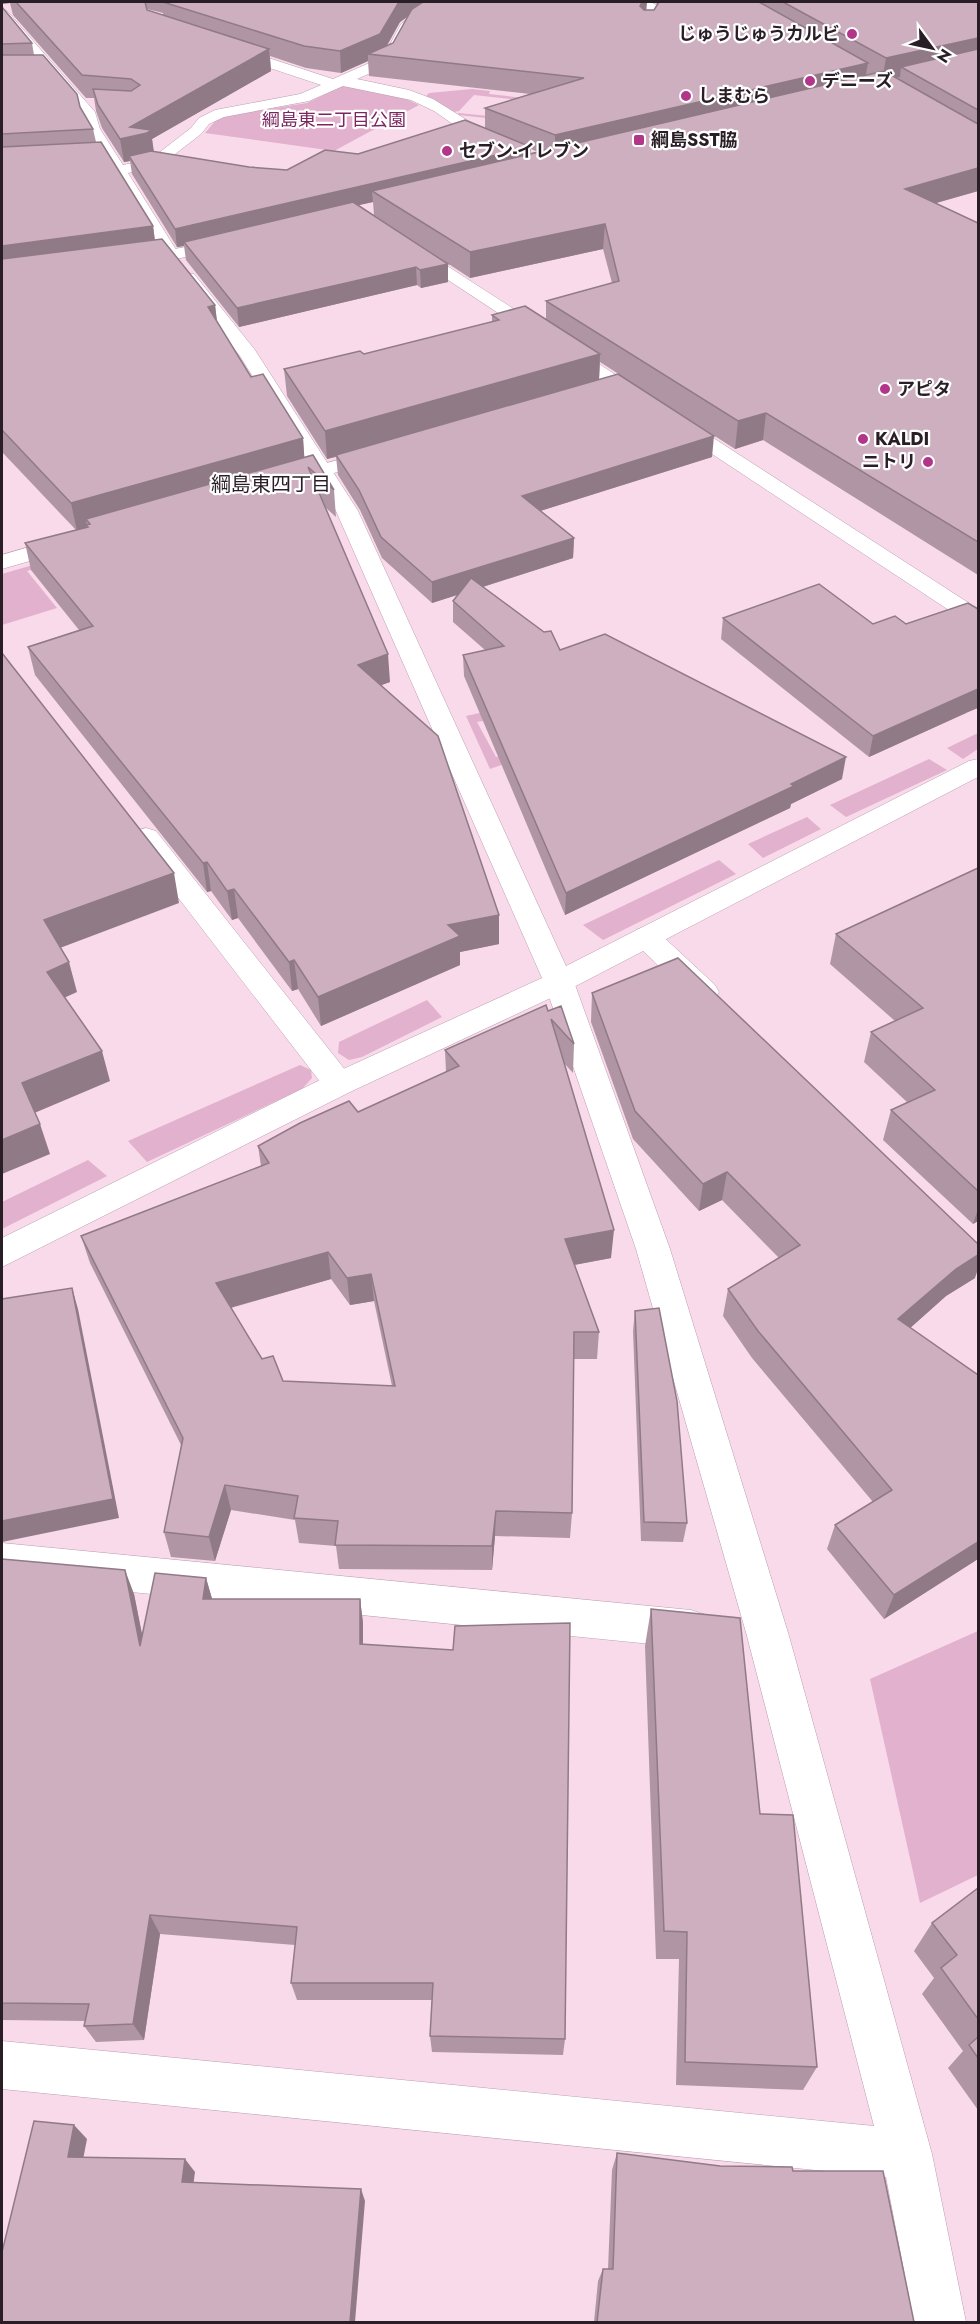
<svg xmlns="http://www.w3.org/2000/svg" width="980" height="2324" viewBox="0 0 980 2324" font-family="Jost,'Noto Sans JP',sans-serif">
  <rect width="100%" height="100%" fill="#f9daeb"/>
  <!-- green -->
  <g fill="#e2b1cd">
    <path d="M 342,86 L 400,96 L 419,105 L 334,151 L 205,133 L 217,119 L 230,115 L 307,103 Z"/>
    <path d="M 472,89 L 490,91 L 489,94 L 560,102 L 512,121 L 459,115 L 458,113 L 511,118 L 528,101 L 474,95 L 459,111 L 454,112 L 426,96 L 429,93 Z"/>
    <path d="M 84,550 L 75,557 L 27,571 L 57,608 L 2,625 L 2,574 Z"/>
    <path d="M 578,691 L 530,712 L 477,722 L 496,757 L 509,754 L 507,763 L 490,769 L 466,716 Z"/>
    <path d="M 978,733 L 978,749 L 963,759 L 947,748 Z"/>
    <path d="M 929,759 L 947,770 L 846,817 L 830,805 Z"/>
    <path d="M 807,817 L 821,829 L 763,858 L 748,844 Z"/>
    <path d="M 719,860 L 736,874 L 603,940 L 583,925 Z"/>
    <path d="M 427,1000 L 442,1017 L 362,1057 L 349,1060 L 338,1053 L 339,1042 Z"/>
    <path d="M 300,1065 L 311,1070 L 312,1078 L 302,1089 L 147,1162 L 128,1141 Z"/>
    <path d="M 88,1160 L 107,1176 L 2,1229 L 2,1202 Z"/>
    <path d="M 978,1631 L 978,1875 L 920,1903 L 870,1679 Z"/>
  </g>
  <g fill="none" stroke-linecap="round" stroke-linejoin="round">
    <!-- street casing -->
    <g stroke="#bb9eae" stroke-width="1">
      <g id="street">
        <path d="M 431,2 L 444,2 L 411,29 L 393,63 L 357,79 L 409,90 L 433,99 L 502,142 L 505,145 L 502,148 L 497,150 L 483,145 L 434,111 L 411,100 L 343,86 L 309,101 L 224,117 L 209,124 L 201,134 L 161,165 L 128,173 L 180,256 L 171,261 L 162,256 L 86,129 L 83,116 L 2,21 L 2,10 L 7,11 L 95,112 L 100,129 L 123,165 L 151,159 L 191,128 L 199,118 L 215,110 L 300,94 L 321,85 L 222,52 L 222,46 L 232,46 L 333,79 L 383,57 L 401,24 Z"/>
        <path d="M 636,2 L 651,2 L 662,9 L 653,29 L 643,29 L 641,26 L 649,10 Z"/>
        <path d="M 410,242 L 978,609 L 978,626 L 970,624 L 404,251 L 402,247 L 404,243 Z"/>
        <path d="M 381,448 L 388,450 L 391,454 L 388,458 L 287,486 L 280,484 L 276,480 L 280,476 Z"/>
        <path d="M 70,535 L 78,537 L 81,542 L 78,547 L 2,569 L 2,555 Z"/>
        <path d="M 146,828 L 156,831 L 350,1076 L 355,1084 L 350,1092 L 339,1095 L 328,1092 L 136,843 L 132,837 L 136,831 Z"/>
        <path d="M 646,927 L 656,930 L 715,985 L 719,992 L 715,999 L 704,1002 L 693,999 L 636,944 L 631,937 L 636,930 Z"/>
        <path d="M 559,972 L 570,975 L 574,982 L 670,1249 L 789,1636 L 932,2154 L 966,2322 L 914,2322 L 886,2177 L 2,2089 L 2,2041 L 874,2126 L 747,1636 L 636,1249 L 544,982 L 548,975 Z"/>
        <path d="M 2,1543 L 691,1610 L 706,1615 L 712,1629 L 706,1643 L 691,1648 L 2,1579 Z"/>
      </g>
    </g>
    <!-- secondary casing -->
    <g stroke="#bb9eae" stroke-width="1">
      <g id="secondary">
        <path d="M 230,239 L 236,240 L 238,244 L 236,248 L 130,267 L 121,262 L 130,257 Z"/>
        <path d="M 188,273 L 194,274 L 255,350 L 358,511 L 566,966 L 969,761 L 978,759 L 978,777 L 570,989 L 350,1092 L 2,1267 L 2,1238 L 328,1076 L 542,978 L 336,511 L 240,356 L 179,278 Z"/>
      </g>
    </g>
    <!-- street -->
    <use href="#street" fill="#fff" fill-rule="evenodd"/>
    <!-- secondary -->
    <use href="#secondary" fill="#fff" fill-rule="evenodd"/>
  </g>
  <!-- wall -->
  <g fill="#b096a4" fill-rule="evenodd">
    <path d="M 2,2 L 647,2 L 646,10 L 654,10 L 657,4 L 654,2 L 978,2 L 978,191 L 936,203 L 978,223 L 978,575 L 763,440 L 735,449 L 600,362 L 599,379 L 712,457 L 540,511 L 574,538 L 573,558 L 483,587 L 560,650 L 842,779 L 791,804 L 790,808 L 565,915 L 464,676 L 463,655 L 485,650 L 453,622 L 453,601 L 457,595 L 432,603 L 382,558 L 360,510 L 338,475 L 336,457 L 327,459 L 287,396 L 284,369 L 364,354 L 492,322 L 492,315 L 546,320 L 546,301 L 612,283 L 603,249 L 470,278 L 374,215 L 373,202 L 357,205 L 448,264 L 448,282 L 421,288 L 417,285 L 239,327 L 186,260 L 184,246 L 177,247 L 132,174 L 130,161 L 124,162 L 102,128 L 96,111 L 94,98 L 86,98 L 13,15 L 10,3 L 2,4 ZM 147,9 L 163,13 L 163,15 L 147,10 ZM 408,16 L 393,43 L 387,46 L 400,22 ZM 270,56 L 306,68 L 341,73 L 368,61 L 369,76 L 530,94 L 485,108 L 485,128 L 358,154 L 287,170 L 249,167 L 154,152 L 152,139 L 271,71 ZM 531,149 L 538,152 L 531,154 Z"/>
    <path d="M 2,7 L 32,43 L 34,55 L 80,107 L 93,129 L 96,142 L 153,226 L 155,240 L 215,305 L 217,321 L 251,377 L 303,438 L 304,458 L 334,490 L 336,517 L 325,507 L 390,682 L 381,685 L 499,915 L 499,944 L 460,952 L 460,965 L 321,1026 L 298,989 L 292,991 L 238,918 L 232,920 L 211,891 L 207,892 L 35,675 L 28,647 L 79,630 L 31,570 L 25,543 L 76,530 L 2,452 Z"/>
    <path d="M 723,618 L 966,713 L 869,757 L 721,639 Z"/>
    <path d="M 978,868 L 978,1221 L 973,1224 L 883,1140 L 891,1110 L 907,1102 L 864,1062 L 871,1032 L 895,1021 L 830,964 L 836,934 Z"/>
    <path d="M 592,993 L 975,1278 L 946,1296 L 910,1328 L 978,1375 L 978,1559 L 884,1619 L 827,1549 L 835,1525 L 873,1502 L 752,1358 L 723,1316 L 728,1289 L 779,1258 L 722,1200 L 699,1211 L 633,1139 L 591,1022 Z"/>
    <path d="M 548,1011 L 574,1044 L 573,1073 L 564,1063 L 611,1258 L 574,1265 L 599,1332 L 597,1359 L 574,1359 L 572,1513 L 570,1538 L 495,1536 L 492,1570 L 339,1569 L 336,1546 L 299,1543 L 295,1520 L 231,1510 L 215,1561 L 171,1557 L 164,1532 L 182,1447 L 90,1263 L 81,1236 L 261,1166 L 258,1146 L 358,1112 L 446,1072 L 445,1050 ZM 331,1279 L 350,1305 L 374,1301 L 392,1386 L 283,1381 L 262,1359 L 231,1308 Z"/>
    <path d="M 635,1311 L 687,1523 L 683,1542 L 641,1541 L 633,1331 Z"/>
    <path d="M 2,1559 L 134,1594 L 142,1635 L 206,1578 L 212,1599 L 360,1599 L 363,1623 L 363,1644 L 565,2039 L 563,2055 L 432,2052 L 430,2036 L 432,2000 L 297,2000 L 291,1983 L 295,1945 L 160,1934 L 144,2040 L 96,2042 L 84,2026 L 85,2021 L 2,2020 Z"/>
    <path d="M 651,1609 L 760,1814 L 817,2067 L 803,2090 L 676,2085 L 679,1959 L 656,1959 L 645,1646 Z"/>
    <path d="M 978,1888 L 978,2110 L 948,2068 L 963,2051 L 922,1994 L 934,1978 L 914,1951 L 932,1923 Z"/>
    <path d="M 617,2153 L 720,2166 L 793,2171 L 914,2322 L 594,2322 L 598,2281 L 603,2269 L 608,2269 L 612,2170 Z"/>
  </g>
  <!-- shaded-wall -->
  <g fill="#907a86">
    <path d="M 2,2 L 10,2 L 10,3 L 2,4 Z"/>
    <path d="M 399,2 L 429,2 L 400,22 L 381,55 L 368,54 L 368,61 L 341,73 L 340,51 Z"/>
    <path d="M 642,2 L 647,2 L 646,11 L 639,27 L 640,6 Z"/>
    <path d="M 978,38 L 978,58 L 901,67 L 900,77 L 882,81 L 886,58 Z"/>
    <path d="M 269,49 L 271,71 L 152,139 L 154,154 L 129,156 L 130,161 L 124,162 L 120,139 L 130,127 Z"/>
    <path d="M 868,63 L 864,85 L 555,159 L 555,135 Z"/>
    <path d="M 531,147 L 530,165 L 372,191 L 373,202 L 186,245 L 184,242 L 184,246 L 177,247 L 175,229 Z"/>
    <path d="M 978,168 L 978,191 L 901,213 L 905,189 Z"/>
    <path d="M 605,224 L 603,249 L 470,278 L 470,252 Z"/>
    <path d="M 153,226 L 156,251 L 2,274 L 2,246 Z"/>
    <path d="M 448,264 L 448,282 L 421,288 L 420,270 Z"/>
    <path d="M 416,267 L 417,285 L 239,327 L 237,308 Z"/>
    <path d="M 215,305 L 218,331 L 208,307 Z"/>
    <path d="M 600,354 L 599,381 L 327,459 L 325,431 Z"/>
    <path d="M 766,413 L 763,440 L 735,449 L 738,421 Z"/>
    <path d="M 714,436 L 712,457 L 521,517 L 522,496 Z"/>
    <path d="M 303,438 L 305,466 L 90,524 L 86,519 L 87,527 L 86,525 L 86,528 L 77,531 L 71,503 Z"/>
    <path d="M 574,538 L 573,558 L 432,603 L 432,582 Z"/>
    <path d="M 388,654 L 390,682 L 360,693 L 358,665 Z"/>
    <path d="M 978,689 L 978,708 L 966,713 L 869,757 L 873,736 Z"/>
    <path d="M 846,757 L 842,779 L 791,804 L 790,808 L 565,915 L 566,893 Z"/>
    <path d="M 207,862 L 211,891 L 207,892 L 203,863 Z"/>
    <path d="M 174,873 L 179,903 L 52,951 L 44,920 Z"/>
    <path d="M 234,889 L 238,918 L 232,920 L 227,891 Z"/>
    <path d="M 499,915 L 499,944 L 460,952 L 460,965 L 321,1026 L 318,997 L 448,925 Z"/>
    <path d="M 294,960 L 298,989 L 292,991 L 289,962 Z"/>
    <path d="M 69,962 L 77,992 L 55,1002 L 47,972 Z"/>
    <path d="M 102,1051 L 110,1081 L 32,1114 L 22,1083 Z"/>
    <path d="M 40,1124 L 50,1154 L 2,1174 L 2,1140 Z"/>
    <path d="M 727,1172 L 722,1200 L 699,1211 L 703,1184 Z"/>
    <path d="M 978,1209 L 978,1221 L 973,1224 Z"/>
    <path d="M 614,1230 L 611,1258 L 563,1267 L 565,1239 Z"/>
    <path d="M 328,1252 L 331,1279 L 222,1310 L 216,1283 Z"/>
    <path d="M 978,1255 L 978,1269 L 975,1278 L 946,1296 L 890,1346 L 898,1319 L 956,1269 Z"/>
    <path d="M 371,1274 L 374,1301 L 350,1305 L 347,1278 Z"/>
    <path d="M 72,1288 L 78,1309 L 119,1518 L 2,1542 L 2,1521 Z"/>
    <path d="M 225,1485 L 231,1510 L 215,1561 L 209,1537 Z"/>
    <path d="M 496,1511 L 495,1536 L 492,1570 L 492,1546 Z"/>
    <path d="M 978,1542 L 978,1559 L 884,1619 L 894,1595 Z"/>
    <path d="M 125,1570 L 134,1594 L 149,1669 L 140,1646 Z"/>
    <path d="M 206,1578 L 213,1602 L 203,1599 Z"/>
    <path d="M 360,1599 L 363,1623 L 363,1667 L 360,1644 Z"/>
    <path d="M 150,1915 L 160,1934 L 144,2040 L 133,2024 Z"/>
    <path d="M 74,2125 L 87,2139 L 81,2170 L 68,2157 Z"/>
    <path d="M 185,2159 L 195,2172 L 192,2194 L 182,2182 Z"/>
    <path d="M 361,2189 L 365,2201 L 355,2322 L 350,2322 Z"/>
  </g>
  <!-- building -->
  <g fill="#cdafbf" stroke="#907a86" stroke-width="1.5" fill-rule="evenodd">
    <path d="M 16,2 L 145,2 L 147,10 L 269,49 L 130,127 L 151,130 L 147,133 L 120,139 L 98,105 L 93,89 L 131,91 L 140,85 L 131,79 L 82,75 Z"/>
    <path d="M 163,2 L 399,2 L 380,34 L 340,51 L 304,46 Z"/>
    <path d="M 423,2 L 642,2 L 640,6 L 644,10 L 654,10 L 659,2 L 759,2 L 868,63 L 555,135 L 485,108 L 584,78 L 368,54 L 393,43 L 412,9 Z"/>
    <path d="M 783,2 L 978,2 L 978,38 L 886,58 Z"/>
    <path d="M 2,7 L 32,43 L 2,44 Z"/>
    <path d="M 978,49 L 978,110 L 901,67 Z"/>
    <path d="M 2,55 L 43,55 L 77,94 L 80,107 L 93,129 L 2,134 Z"/>
    <path d="M 884,71 L 978,124 L 978,168 L 905,189 L 978,223 L 978,542 L 766,413 L 738,421 L 546,301 L 619,281 L 605,224 L 470,252 L 372,191 Z"/>
    <path d="M 465,120 L 531,147 L 175,229 L 129,156 L 151,151 L 249,167 L 287,170 L 325,150 L 358,154 Z"/>
    <path d="M 101,142 L 153,226 L 2,246 L 2,147 Z"/>
    <path d="M 353,202 L 448,264 L 420,270 L 416,267 L 237,308 L 184,242 Z"/>
    <path d="M 162,239 L 215,305 L 208,307 L 251,377 L 263,374 L 303,438 L 71,503 L 2,430 L 2,259 Z"/>
    <path d="M 525,306 L 600,354 L 325,431 L 284,369 L 360,351 L 364,354 L 499,320 L 492,315 Z"/>
    <path d="M 618,374 L 714,436 L 522,496 L 574,538 L 432,582 L 381,537 L 359,490 L 336,455 Z"/>
    <path d="M 313,455 L 334,490 L 308,467 L 388,654 L 358,665 L 438,736 L 499,915 L 448,925 L 460,936 L 318,997 L 294,960 L 289,962 L 234,889 L 227,891 L 207,862 L 203,863 L 28,647 L 93,626 L 25,543 L 88,527 L 86,525 L 90,524 L 86,519 Z"/>
    <path d="M 471,578 L 544,632 L 551,631 L 560,650 L 605,634 L 846,757 L 791,784 L 794,786 L 566,893 L 463,655 L 504,646 L 453,601 Z"/>
    <path d="M 819,584 L 873,624 L 895,616 L 906,624 L 968,603 L 978,609 L 978,689 L 873,736 L 723,618 Z"/>
    <path d="M 2,653 L 174,873 L 44,920 L 69,962 L 47,972 L 102,1051 L 22,1083 L 40,1124 L 2,1140 Z"/>
    <path d="M 978,868 L 978,1191 L 891,1110 L 935,1090 L 871,1032 L 923,1008 L 836,934 Z"/>
    <path d="M 678,958 L 978,1244 L 978,1255 L 956,1269 L 898,1319 L 978,1375 L 978,1542 L 894,1595 L 835,1525 L 892,1490 L 758,1331 L 728,1289 L 800,1245 L 727,1172 L 703,1184 L 635,1111 L 592,993 Z"/>
    <path d="M 546,1005 L 548,1011 L 561,1006 L 574,1044 L 551,1019 L 614,1230 L 565,1239 L 599,1332 L 574,1332 L 572,1513 L 496,1511 L 492,1546 L 335,1545 L 338,1521 L 294,1518 L 298,1496 L 225,1485 L 209,1537 L 164,1532 L 183,1438 L 81,1236 L 269,1163 L 258,1146 L 300,1123 L 349,1101 L 358,1112 L 459,1066 L 445,1050 ZM 328,1252 L 347,1278 L 371,1274 L 395,1386 L 283,1381 L 273,1356 L 262,1359 L 216,1283 Z"/>
    <path d="M 72,1288 L 113,1499 L 2,1521 L 2,1299 Z"/>
    <path d="M 659,1308 L 677,1401 L 687,1523 L 644,1522 L 635,1311 Z"/>
    <path d="M 2,1559 L 125,1570 L 140,1646 L 155,1573 L 206,1578 L 203,1599 L 360,1599 L 360,1644 L 453,1650 L 455,1626 L 570,1623 L 565,2039 L 430,2036 L 433,1983 L 291,1983 L 297,1927 L 150,1915 L 133,2024 L 84,2026 L 89,2004 L 2,2003 Z"/>
    <path d="M 651,1609 L 740,1618 L 760,1814 L 793,1815 L 817,2067 L 685,2062 L 687,1932 L 664,1931 Z"/>
    <path d="M 978,1888 L 978,2019 L 941,1968 L 957,1955 L 932,1923 Z"/>
    <path d="M 978,2037 L 978,2058 L 969,2045 Z"/>
    <path d="M 34,2121 L 74,2125 L 68,2157 L 185,2159 L 182,2182 L 361,2189 L 350,2322 L 2,2322 L 2,2252 Z"/>
    <path d="M 617,2153 L 720,2166 L 792,2167 L 793,2171 L 883,2171 L 914,2322 L 597,2322 L 603,2269 L 613,2269 Z"/>
  </g>
  <!-- markers -->
  <g fill="#b13689" stroke="#fff" stroke-width="2">
    <circle cx="852" cy="34" r="6"/>
    <circle cx="810" cy="81" r="6"/>
    <circle cx="686" cy="96" r="6"/>
    <rect x="633" y="134" width="12" height="12" rx="3"/>
    <circle cx="447" cy="151" r="6"/>
    <circle cx="885" cy="389" r="6"/>
    <circle cx="863" cy="439" r="6"/>
    <circle cx="928" cy="462" r="6"/>
  </g>
  <g text-anchor="middle" stroke-width="4.5" stroke-linejoin="round" paint-order="stroke">
    <!-- far-poi labels -->
    <g font-size="18" font-weight="bold" fill="#291e25" stroke="#fff" text-anchor="start">
      <text x="840" y="40" text-anchor="end">じゅうじゅうカルビ</text>
      <text x="822" y="87">デニーズ</text>
      <text x="698" y="102">しまむら</text>
      <text x="651" y="146">綱島SST脇</text>
      <text x="459" y="157">セブン-イレブン</text>
      <text x="897" y="395">アピタ</text>
      <text x="875" y="445">KALDI</text>
      <text x="916" y="468" text-anchor="end">ニトリ</text>
    </g>
    <!-- far-park labels -->
    <g font-size="18" fill="#7c265f" stroke="#fff">
      <text x="334" y="126">綱島東二丁目公園</text>
    </g>
    <!-- far-neighbourhood labels -->
    <g font-size="20" fill="#291e25" stroke="#fff">
      <text x="271" y="491">綱島東四丁目</text>
    </g>
  </g>
  <!-- border -->
  <rect width="980" height="2324" fill="none" stroke="#291e25" stroke-width="6"/>
  <!-- north arrow -->
  <g transform="translate(932 48) rotate(123)" stroke="#ffffff" stroke-width="4.5" paint-order="stroke">
  <path d="M0-4.5L10 22L0 15L-10 22Z" fill="#291e25"/>
  <text y="-9" font-size="16" font-weight="bold" text-anchor="middle" fill="#291e25">N</text>
  </g>
</svg>
